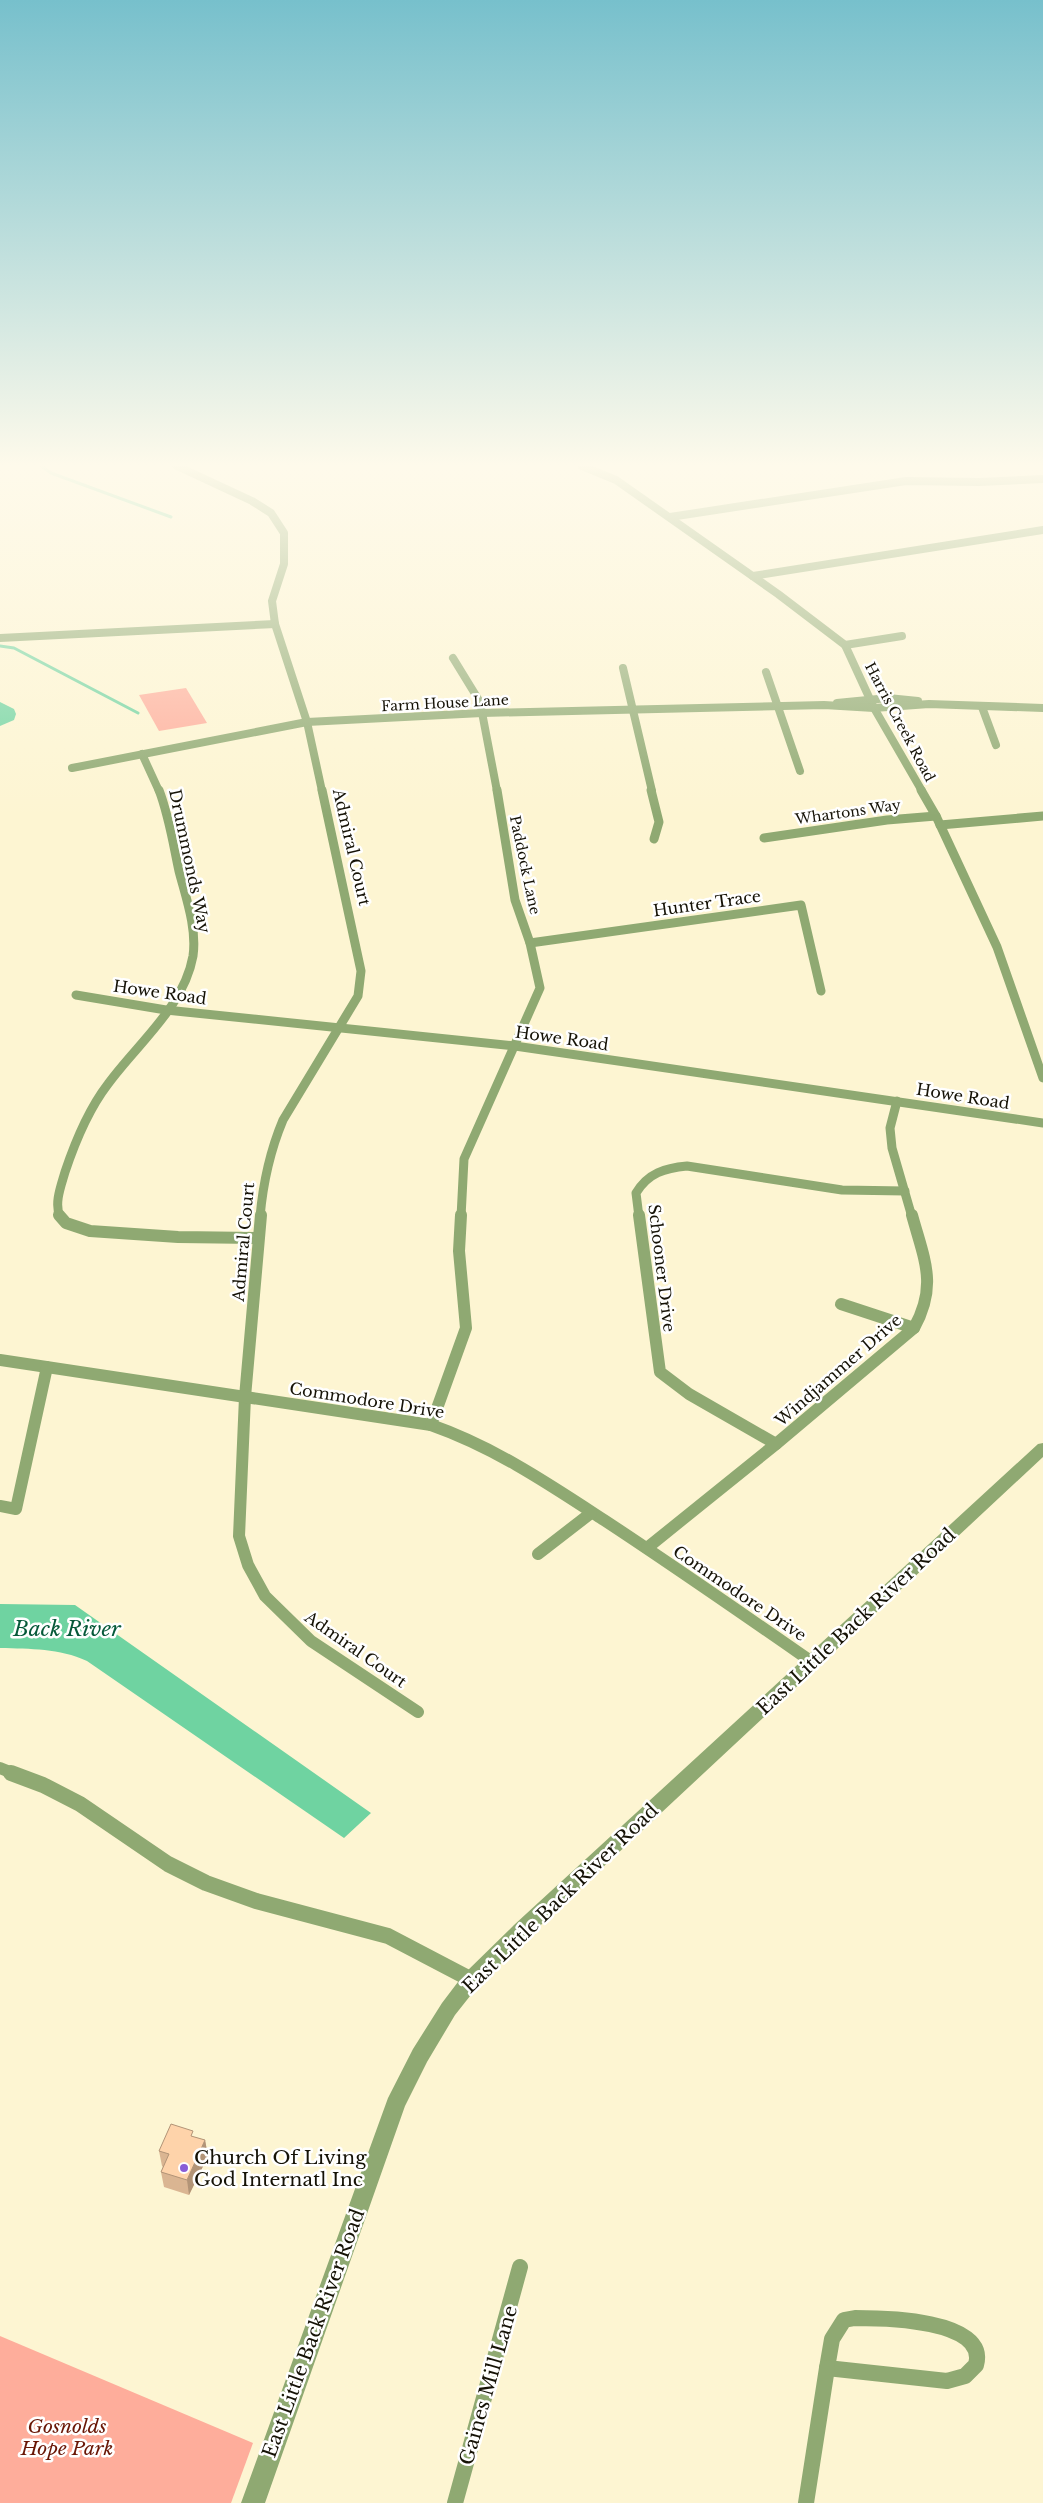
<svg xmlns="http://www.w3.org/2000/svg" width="1043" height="2503" viewBox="0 0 1043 2503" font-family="'Libre Baskerville',serif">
  <rect width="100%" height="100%" fill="#fdf5d2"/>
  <!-- green -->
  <g fill="#fead9b">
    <path d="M 186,688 L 207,723 L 159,731 L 139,695 Z"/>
    <path d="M 0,2336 L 253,2443 L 231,2503 L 0,2503 Z"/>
  </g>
  <!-- water -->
  <g fill="#6fd3a1">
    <path d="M 0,702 L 14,709 L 16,714 L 14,720 L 0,726 Z"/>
    <path d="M 0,1604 L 75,1605 L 371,1813 L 344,1838 L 87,1661 C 59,1648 31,1649 0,1648 Z"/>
  </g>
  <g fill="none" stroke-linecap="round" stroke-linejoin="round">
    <!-- stream -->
    <g stroke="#6fd3a1" stroke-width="3">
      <path d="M 41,466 L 51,473 L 171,517"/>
      <path d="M 0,646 L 14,648 L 138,713"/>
    </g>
    <!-- minor-far3 -->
    <g stroke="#8fa972" stroke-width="8">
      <path d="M 177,466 L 252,501 L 271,513 L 284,533 L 284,564 L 272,601 L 275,624 L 307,722 L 322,791"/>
      <path d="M 582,466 L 616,480 L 778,594 L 845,645 L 874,708 L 922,791"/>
      <path d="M 670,517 L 906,481 L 979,482 L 1043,479"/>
      <path d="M 753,576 L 1043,530"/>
      <path d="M 0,638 L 275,624"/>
      <path d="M 845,645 L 902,636"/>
      <path d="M 453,658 L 480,702 L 497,791"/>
      <path d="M 623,668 L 652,791"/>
      <path d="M 766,672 L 800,771"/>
      <path d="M 837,703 L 888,698 L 918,701"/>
      <path d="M 982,707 L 996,745"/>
      <path d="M 142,754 L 159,791"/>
      <path d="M 72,768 L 307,722 L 482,713 L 824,705 L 874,708 L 929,704 L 1043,708"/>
    </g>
    <!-- minor-far2 -->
    <g stroke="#8fa972" stroke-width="9">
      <path d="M 651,790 L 659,822 L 654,839"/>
      <path d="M 921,790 L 936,816 L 997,947 L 1043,1078"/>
      <path d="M 940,825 L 1043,816"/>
      <path d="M 764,838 L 887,820 L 936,816"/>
      <path d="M 530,943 L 801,905 L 821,991"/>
      <path d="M 76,995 L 166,1010 L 515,1046 L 1043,1123"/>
      <path d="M 897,1101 L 890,1128 L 892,1148 L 912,1217"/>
      <path d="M 60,1217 C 54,1203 61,1186 65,1172 C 75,1142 88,1110 108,1084 C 137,1044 184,1007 193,956 C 197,928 186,898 179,871 C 173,843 169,816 159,790"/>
      <path d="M 260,1217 C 263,1183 270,1151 283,1120 L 358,996 L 361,971 L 322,790"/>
      <path d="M 461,1217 L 464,1159 L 540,988 L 530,943 L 515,900 L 497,790"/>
      <path d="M 639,1217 L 636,1193 C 648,1173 665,1168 687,1166 L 842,1190 L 905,1191"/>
    </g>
    <!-- minor-far1 -->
    <g stroke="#8fa972" stroke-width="12">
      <path d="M 59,1215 L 66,1223 L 90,1231 L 178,1237 L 258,1238"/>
      <path d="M 261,1215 L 245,1397 L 239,1536 L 248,1565 L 265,1596 L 311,1641 L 418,1712"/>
      <path d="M 639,1215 L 660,1372 L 689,1394 L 776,1444"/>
      <path d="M 841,1304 L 914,1328"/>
      <path d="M 0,1360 L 431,1425 C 494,1447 549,1484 604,1520 C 674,1566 743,1614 812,1662"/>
      <path d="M 431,1425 L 466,1328 L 459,1251 L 461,1215"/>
      <path d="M 0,1506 L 16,1509 L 47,1367"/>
      <path d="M 647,1548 L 776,1444 L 914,1328 C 938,1285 924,1259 912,1215"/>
      <path d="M 538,1554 L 591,1513"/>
      <path d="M 0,1768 L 15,1774"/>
    </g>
    <!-- minor -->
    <g stroke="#8fa972" stroke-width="16">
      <path d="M 11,1773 L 43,1785 L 80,1804 L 168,1864 L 206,1883 L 256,1901 L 388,1936 L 472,1980"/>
      <path d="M 855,2318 C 882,2318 989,2319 976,2365 L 965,2376 L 947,2381 L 827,2368 L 832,2339 L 844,2320 Z"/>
      <path d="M 455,2503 L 520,2267"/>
      <path d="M 806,2503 L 827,2368"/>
    </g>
    <!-- tertiary -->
    <path fill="#8fa972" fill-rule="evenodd" d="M 1043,1443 L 1043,1457 L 528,1937 L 478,1986 L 455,2015 L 427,2062 L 405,2106 L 265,2503 L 241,2503 L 388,2098 L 413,2049 L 442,2003 L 464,1974 L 514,1925 L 1038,1444 Z"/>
  </g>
  <!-- wall -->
  <path fill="#dab592" d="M 194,2137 L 205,2140 L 208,2156 L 189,2195 L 164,2187 L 161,2172 L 163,2167 L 162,2166 L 159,2151 Z"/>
  <!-- shaded-wall -->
  <path fill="#b29477" d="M 205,2140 L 208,2156 L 189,2195 L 187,2180 Z"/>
  <!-- building -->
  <path fill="#fed3aa" stroke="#b29477" d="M 171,2124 L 193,2131 L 191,2136 L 205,2140 L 187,2180 L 161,2172 L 169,2154 L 159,2151 Z"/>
  <!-- sky -->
  <linearGradient id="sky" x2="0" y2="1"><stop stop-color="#77c0cc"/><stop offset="0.57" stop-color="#fefaeb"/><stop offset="1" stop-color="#fefaeb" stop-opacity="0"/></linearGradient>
  <rect width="1043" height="816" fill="url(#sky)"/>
  <!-- markers -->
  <circle fill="#895dd6" stroke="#fff" stroke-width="2" cx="184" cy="2168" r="5"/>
  <g text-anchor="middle" stroke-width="5" stroke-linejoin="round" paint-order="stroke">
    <!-- far-street labels -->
    <g font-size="14" fill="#151206" stroke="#fff">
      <text transform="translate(445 703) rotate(-3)" y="5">Farm House Lane</text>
      <text transform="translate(900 722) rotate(62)" y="5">Harris Creek Road</text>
      <text transform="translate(848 812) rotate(-8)" y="5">Whartons Way</text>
      <text transform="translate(525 865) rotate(78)" y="5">Paddock Lane</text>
    </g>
    <!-- street labels -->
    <g font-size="16" fill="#151206" stroke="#fff">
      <text transform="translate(352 847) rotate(77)" y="6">Admiral Court</text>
      <text transform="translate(190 861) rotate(78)" y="6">Drummonds Way</text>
      <text transform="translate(707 903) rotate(-8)" y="6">Hunter Trace</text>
      <text transform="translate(160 992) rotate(8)" y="6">Howe Road</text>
      <text transform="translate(562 1038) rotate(8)" y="6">Howe Road</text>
      <text transform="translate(963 1096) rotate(9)" y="6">Howe Road</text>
      <text transform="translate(243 1242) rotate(-85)" y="6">Admiral Court</text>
      <text transform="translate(662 1268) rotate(83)" y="6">Schooner Drive</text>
      <text transform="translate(838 1370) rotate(-41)" y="6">Windjammer Drive</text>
      <text transform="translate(367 1400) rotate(9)" y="6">Commodore Drive</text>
      <text transform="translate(740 1593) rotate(34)" y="6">Commodore Drive</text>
      <text transform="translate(356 1649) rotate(35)" y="6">Admiral Court</text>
    </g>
    <!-- near-street labels -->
    <g font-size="19" fill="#151206" stroke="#fff">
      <text transform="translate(856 1621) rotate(-43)" y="7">East Little Back River Road</text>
      <text transform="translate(560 1898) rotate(-44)" y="7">East Little Back River Road</text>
      <text transform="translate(313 2333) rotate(-70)" y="7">East Little Back River Road</text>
      <text transform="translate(488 2385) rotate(-74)" y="7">Gaines Mill Lane</text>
    </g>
    <!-- near-poi labels -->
    <g font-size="19" fill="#151206" stroke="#fff" text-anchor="start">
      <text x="194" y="2164">Church Of Living<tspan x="194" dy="22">God Internatl Inc</tspan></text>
    </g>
    <!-- near-park labels -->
    <g font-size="19" font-style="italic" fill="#691605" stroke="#fff">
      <text x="67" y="2433">Gosnolds<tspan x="67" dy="22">Hope Park</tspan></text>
    </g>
    <!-- near-water labels -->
    <g font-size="21" font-style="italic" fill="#065939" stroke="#fff">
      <text x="67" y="1636">Back River</text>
    </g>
  </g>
</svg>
